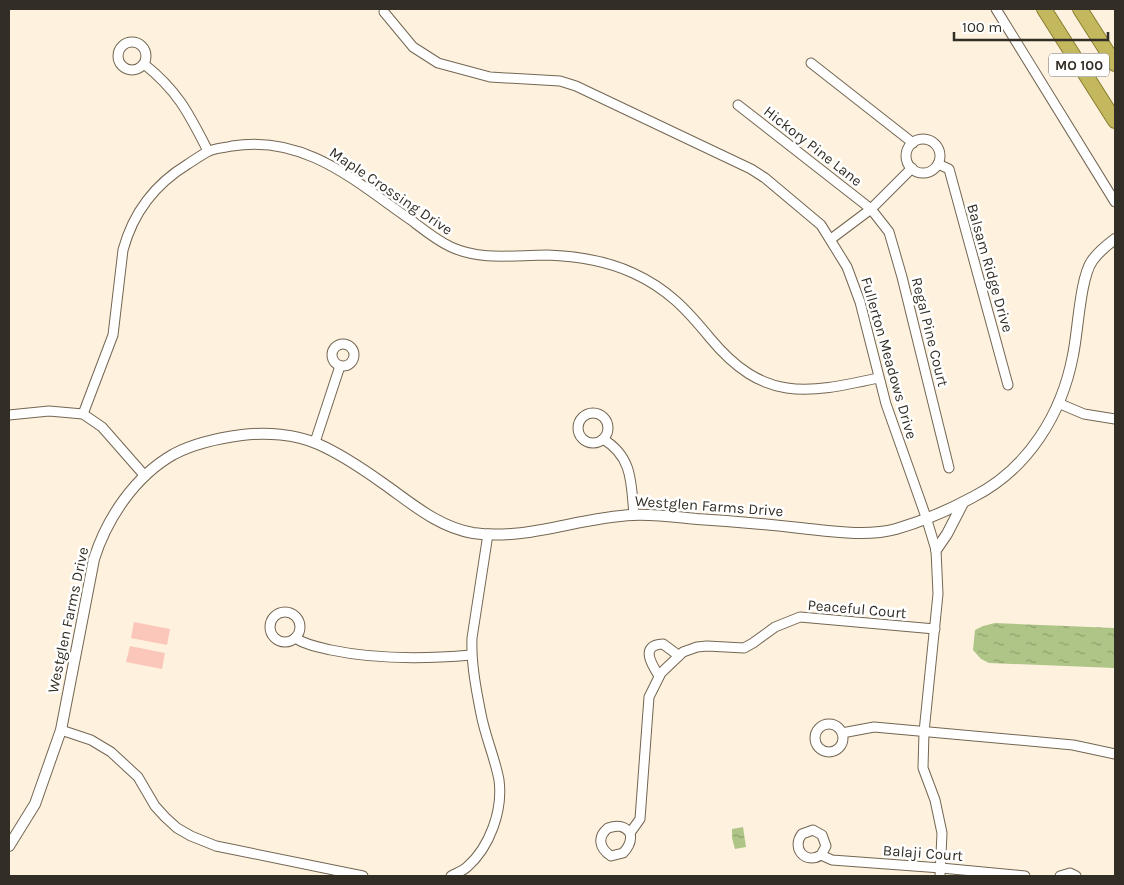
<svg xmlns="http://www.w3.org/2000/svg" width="1124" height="885" viewBox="0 0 1124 885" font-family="Karla,sans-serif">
  <defs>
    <pattern id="water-ripples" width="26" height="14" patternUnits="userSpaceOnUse" patternTransform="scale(1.25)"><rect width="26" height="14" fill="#aec587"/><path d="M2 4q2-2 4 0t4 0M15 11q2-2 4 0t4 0" fill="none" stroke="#8ea06e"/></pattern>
  </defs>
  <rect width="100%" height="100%" fill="#fef2df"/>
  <!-- pitch -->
  <g fill="#fbc7ba">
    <path d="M 134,622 L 170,629 L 167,645 L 131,638 Z"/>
    <path d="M 130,646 L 165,653 L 162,669 L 126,662 Z"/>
  </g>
  <!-- water -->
  <g fill="url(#water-ripples)">
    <path d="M 995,623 L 1115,628 L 1115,668 L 989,663 L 981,659 L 973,650 L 975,630 L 983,626 Z"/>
    <path d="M 743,827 L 746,847 L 735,849 L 732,838 L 732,829 Z"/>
  </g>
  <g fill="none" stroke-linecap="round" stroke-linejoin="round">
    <!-- minor casing -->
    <g stroke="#736652" stroke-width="11">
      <g id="minor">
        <path d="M 996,9 L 1115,202"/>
        <path d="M 384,12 L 413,47 L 438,63 L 490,77 L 560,81 L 576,86 L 751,169 L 765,178 L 821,225 L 847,267 L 860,302 L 886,404 L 926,517 L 936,550 L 938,594 L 924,732 L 923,768 L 935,800 L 942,833 L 940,876"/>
        <circle cx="132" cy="56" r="14"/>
        <path d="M 811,63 L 913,143"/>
        <path d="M 144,64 C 178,91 189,114 208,151"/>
        <path d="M 738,105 L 871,209 L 889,232 L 902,277 L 949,468"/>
        <circle cx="923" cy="156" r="17"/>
        <path d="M 938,164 L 949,169 L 1008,385"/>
        <path d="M 831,239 L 871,209 L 912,168"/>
        <circle cx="343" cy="355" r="11"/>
        <path d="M 1058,403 L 1084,414 L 1115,419"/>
        <circle cx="593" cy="428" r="15"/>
        <path d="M 83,414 L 113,335 L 123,250 C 133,213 155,184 188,164 C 194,160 200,156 207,152 C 214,148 224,148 232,146 C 305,134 356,182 411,220 C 424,230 436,240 451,247 C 482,261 514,255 547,255 C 576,256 607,261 633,273 C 668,289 687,310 710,338 C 763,402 806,394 878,378"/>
        <path d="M 9,415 L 49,411 L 83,414 L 102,427 L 145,476"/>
        <path d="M 603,439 C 633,457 631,483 634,515"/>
        <path d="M 315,442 L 340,366"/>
        <circle cx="285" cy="627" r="15"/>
        <path d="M 295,638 C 306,645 318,647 331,650 C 378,660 425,659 471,655"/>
        <path d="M 659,676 C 652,665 639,645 663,644 L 678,655"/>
        <circle cx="829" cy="738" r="14"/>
        <path d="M 61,730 L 91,740 L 111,752 L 138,777 L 155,806 L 165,817 L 177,828 L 191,836 L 216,846 L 363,876"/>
        <path d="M 842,733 L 874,727 L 1073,745 L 1115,754"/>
        <path d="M 630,833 C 624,825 617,825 608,828 C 597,837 599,848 611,856 L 623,853 C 629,847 632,841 630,833 L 640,819 L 649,697 L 661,673 L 683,652 L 697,647 L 707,646 L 744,648 L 753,643 L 775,627 L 800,617 L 935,629"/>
        <path d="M 821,855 L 826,846 L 822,835 L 813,830 L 802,834 C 791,848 805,865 821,855 L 832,860 L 941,868 L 1025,876"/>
        <path d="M 451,876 C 456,873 463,871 467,867 C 490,847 503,810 499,780 C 495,758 485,736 481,714 C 476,689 471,663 472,638 L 488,534"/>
        <path d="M 1060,876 L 1070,873 L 1076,876"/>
      </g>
    </g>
    <!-- tertiary casing -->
    <g stroke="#736652" stroke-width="12">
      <g id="tertiary">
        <path d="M 936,550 L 947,534 L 963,503"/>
        <path d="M 9,846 L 35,804 L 61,730 L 94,559 C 107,518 135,476 174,454 C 195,443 219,438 242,435 C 266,432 295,434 318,444 C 341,454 363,469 384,484 C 411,503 438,527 473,533 C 527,541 579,517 633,515 C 654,514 676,517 697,519 C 731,521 765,524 800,528 C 829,531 867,537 896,529 C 920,522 951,509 973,497 C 1028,469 1062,414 1073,355 C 1078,332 1080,278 1092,261 C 1098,252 1107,245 1115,239"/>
      </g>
    </g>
    <!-- trunk casing -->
    <g stroke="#887d2f" stroke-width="16">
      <g id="trunk">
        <path d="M 1044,9 L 1115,121"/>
        <path d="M 1080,9 L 1115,64"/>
      </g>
    </g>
    <!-- minor -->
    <use href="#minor" stroke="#fff" stroke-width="9"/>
    <!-- tertiary -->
    <use href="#tertiary" stroke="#fff" stroke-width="10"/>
    <!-- trunk -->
    <use href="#trunk" stroke="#c4b85e" stroke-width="14"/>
  </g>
  <g text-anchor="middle" stroke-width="5" stroke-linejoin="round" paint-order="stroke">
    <!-- shield labels -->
    <rect fill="#fff" stroke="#706d66" stroke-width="1" x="1049" y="53.5" width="60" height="23" rx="4"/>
    <g font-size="14" font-weight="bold" fill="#332e25">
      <text x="1079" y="70">MO 100</text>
    </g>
    <!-- street labels -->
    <g font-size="15" fill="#332e25" stroke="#fff">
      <text transform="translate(813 146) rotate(38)" y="5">Hickory Pine Lane</text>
      <text transform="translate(391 191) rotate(34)" y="5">Maple Crossing Drive</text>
      <text transform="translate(990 268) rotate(74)" y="5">Balsam Ridge Drive</text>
      <text transform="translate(930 332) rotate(76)" y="5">Regal Pine Court</text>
      <text transform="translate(889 358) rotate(74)" y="5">Fullerton Meadows Drive</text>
      <text transform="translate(709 506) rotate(4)" y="5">Westglen Farms Drive</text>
      <text transform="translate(857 609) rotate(5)" y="5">Peaceful Court</text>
      <text transform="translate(68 620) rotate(-78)" y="5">Westglen Farms Drive</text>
      <text transform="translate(923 853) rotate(4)" y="5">Balaji Court</text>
    </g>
  </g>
  <!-- border -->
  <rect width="1124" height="885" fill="none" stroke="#332e25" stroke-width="20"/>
  <!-- scale -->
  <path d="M954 32v8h154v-8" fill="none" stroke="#332e25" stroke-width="2.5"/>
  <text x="962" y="32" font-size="15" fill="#332e25" stroke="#ffffff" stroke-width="4" paint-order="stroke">100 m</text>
</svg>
